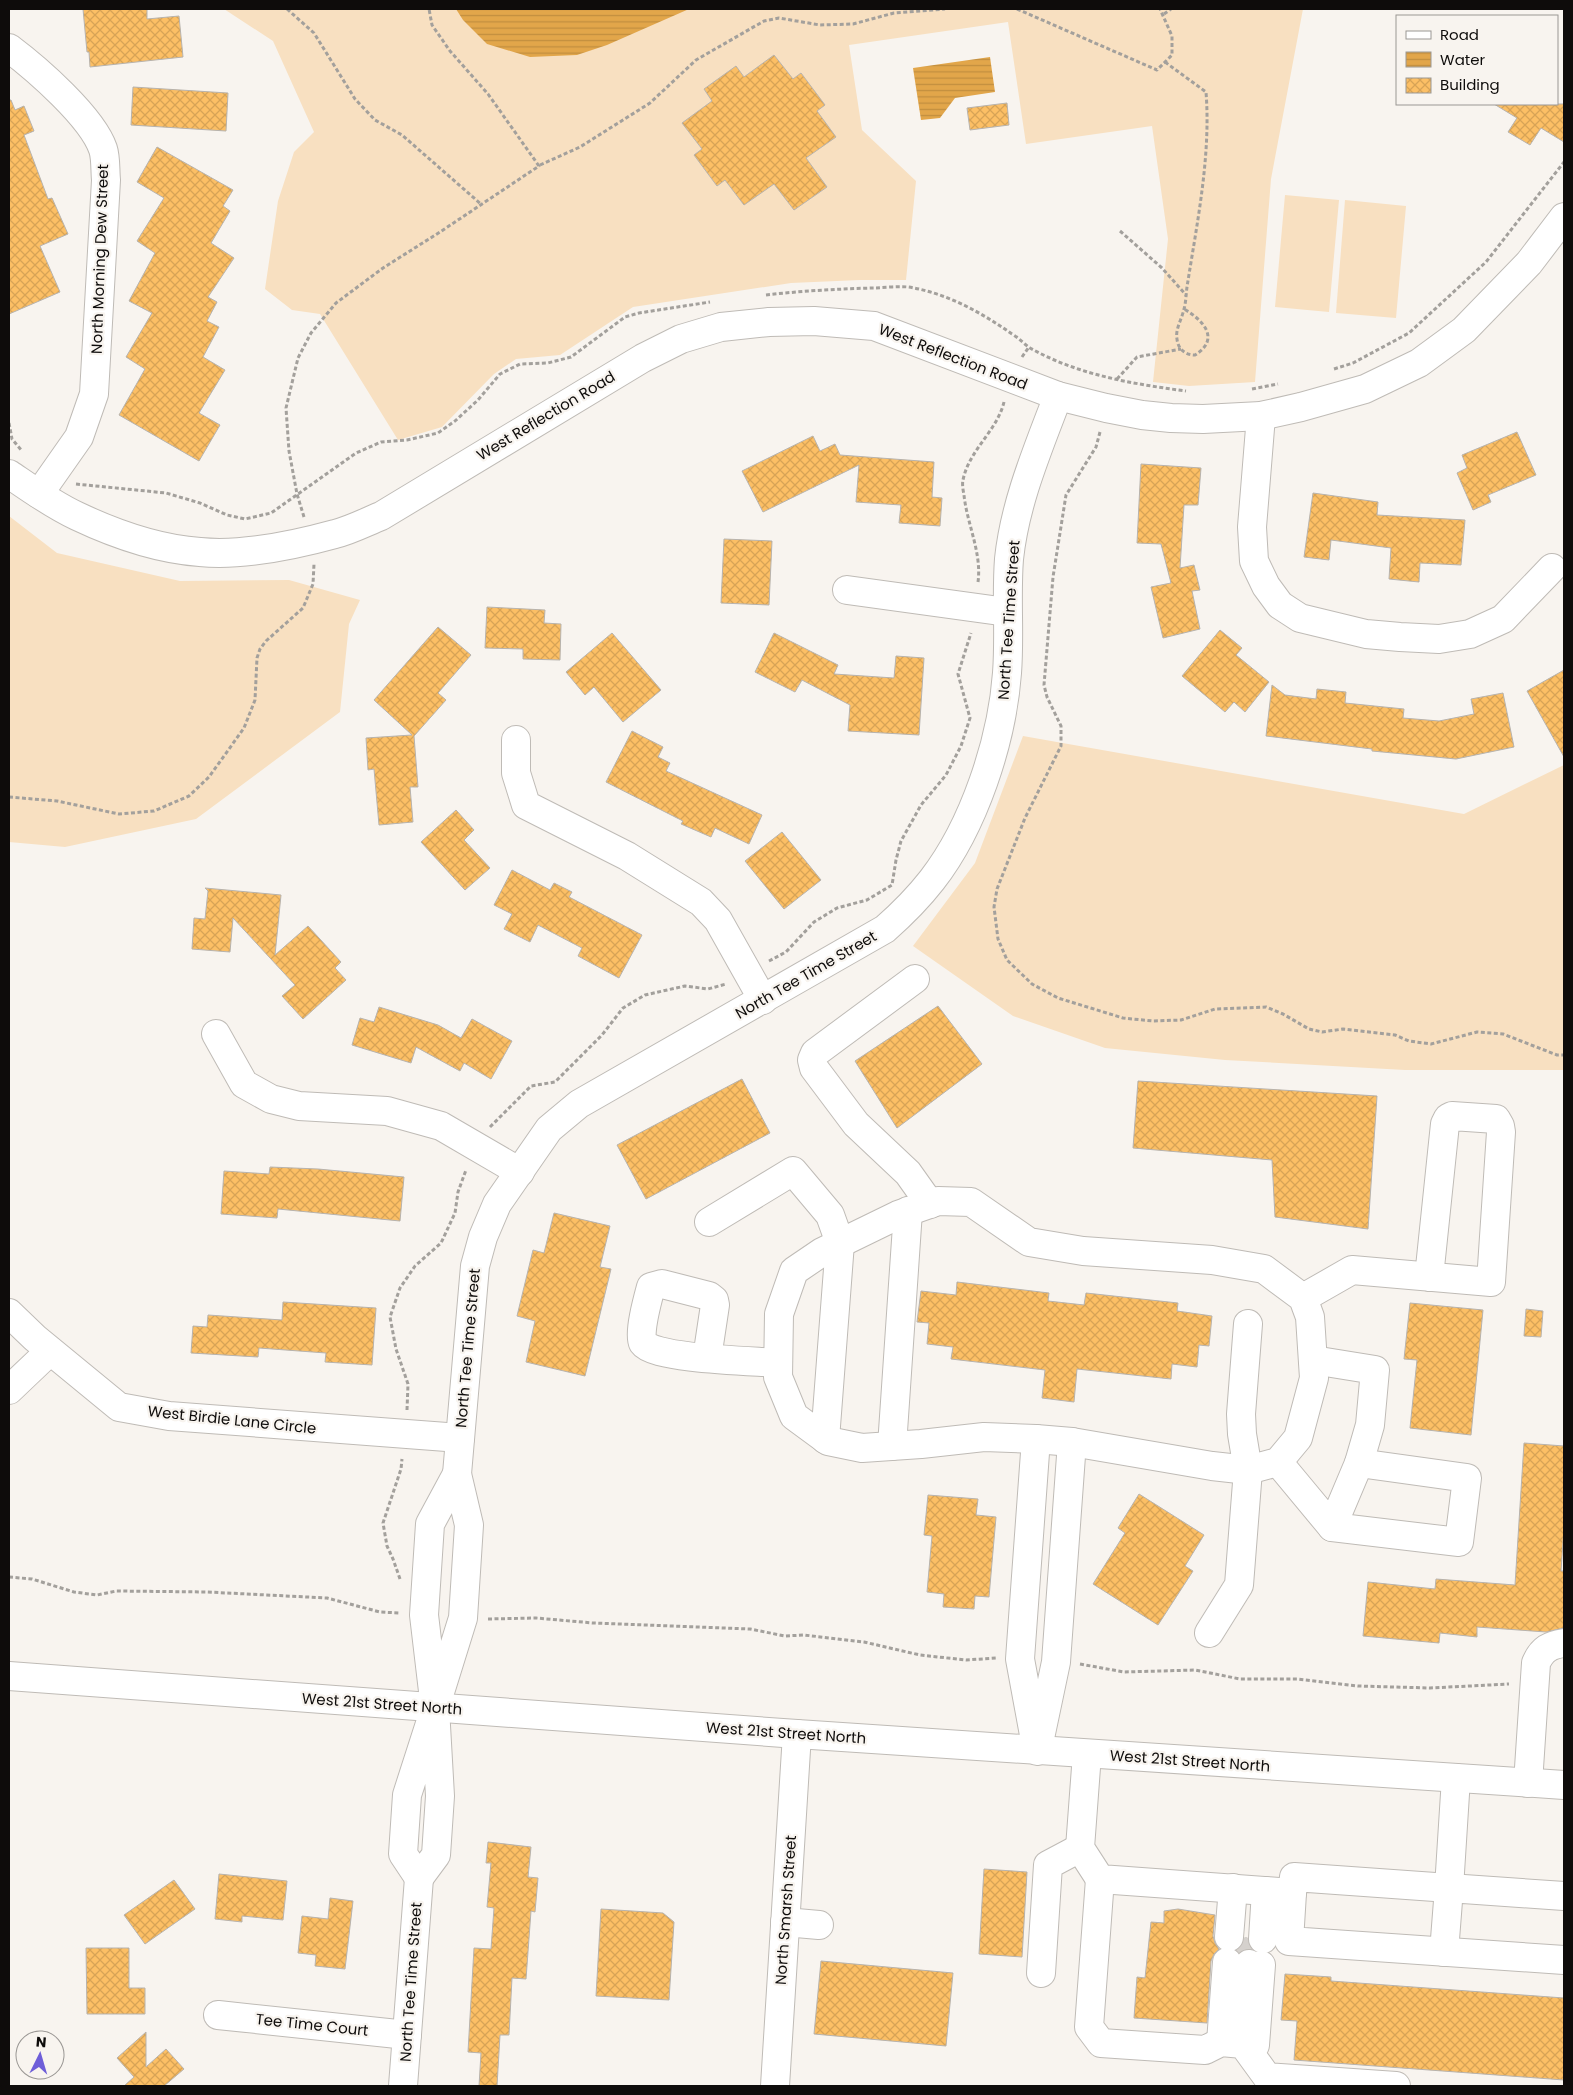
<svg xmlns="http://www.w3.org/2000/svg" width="1573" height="2095" viewBox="0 0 1573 2095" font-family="Poppins,sans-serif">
  <defs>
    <pattern id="water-rules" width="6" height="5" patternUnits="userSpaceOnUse" patternTransform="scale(1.25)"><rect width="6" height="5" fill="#e2a64a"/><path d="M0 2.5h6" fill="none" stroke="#c18e3f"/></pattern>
    <pattern id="building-cross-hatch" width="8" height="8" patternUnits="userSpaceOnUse" patternTransform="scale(1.25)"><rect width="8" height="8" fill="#fcbf65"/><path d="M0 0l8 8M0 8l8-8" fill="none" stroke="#d7a356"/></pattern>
  </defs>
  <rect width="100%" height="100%" fill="#f8f4ef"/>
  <!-- grass -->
  <g fill="#f8e0c1">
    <path d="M 224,9 L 1303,9 L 1271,179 L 1255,382 L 1189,386 L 1153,382 L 1168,239 L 1152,126 L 1026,144 L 1008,22 L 849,45 L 862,130 L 916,181 L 906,280 L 860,280 L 791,283 L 633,307 L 560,355 L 516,359 L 494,374 L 442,427 L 398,440 L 320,314 L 292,310 L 265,289 L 278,201 L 294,152 L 314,132 L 273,41 Z"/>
    <path d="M 1285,195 L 1339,200 L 1329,312 L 1275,307 Z"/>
    <path d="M 1345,200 L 1406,206 L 1396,318 L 1336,313 Z"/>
    <path d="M 9,516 L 57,553 L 180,581 L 289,580 L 360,600 L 349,624 L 340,712 L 196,819 L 65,847 L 9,842 Z"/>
    <path d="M 1023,736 L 1464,814 L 1564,765 L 1564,1070 L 1405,1070 L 1225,1060 L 1105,1048 L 1013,1016 L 913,946 L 975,863 Z"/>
  </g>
  <!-- water -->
  <g fill="url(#water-rules)">
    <path d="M 456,9 L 689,9 L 607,45 L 577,55 L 530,57 L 487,44 L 463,20 Z"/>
    <path d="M 990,57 L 995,92 L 955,98 L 940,118 L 921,120 L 913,68 Z"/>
  </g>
  <!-- building -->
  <g fill="url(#building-cross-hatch)" stroke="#b7b3ae">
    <path d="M 83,9 L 147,9 L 147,19 L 179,16 L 183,57 L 90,67 L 89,52 L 87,52 Z"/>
    <path d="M 774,55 L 793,79 L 801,73 L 825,105 L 817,111 L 836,137 L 806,158 L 827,187 L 794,210 L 774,184 L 744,205 L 725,180 L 717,186 L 694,155 L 702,149 L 682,123 L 712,101 L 704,89 L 736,66 L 744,77 Z"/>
    <path d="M 133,87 L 228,93 L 226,131 L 131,125 Z"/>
    <path d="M 9,100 L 11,100 L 15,110 L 24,106 L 34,131 L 24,135 L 48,199 L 52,198 L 68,234 L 40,246 L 60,292 L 9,314 Z"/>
    <path d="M 1007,103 L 1009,125 L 970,130 L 967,108 Z"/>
    <path d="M 1494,104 L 1564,104 L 1564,142 L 1541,128 L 1530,145 L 1508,132 L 1517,118 Z"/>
    <path d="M 157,147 L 233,190 L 223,206 L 230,211 L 211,243 L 234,258 L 208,297 L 217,302 L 207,321 L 219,327 L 203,357 L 225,370 L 199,413 L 220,425 L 199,461 L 119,415 L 145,369 L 126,357 L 152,313 L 129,301 L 155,253 L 137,241 L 164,198 L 137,182 Z"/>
    <path d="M 1517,432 L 1536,475 L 1488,495 L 1491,502 L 1473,510 L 1457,473 L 1467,468 L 1462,455 Z"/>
    <path d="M 813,436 L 820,451 L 835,444 L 840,455 L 934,462 L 932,497 L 942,498 L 940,526 L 899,523 L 901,505 L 856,502 L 859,465 L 763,512 L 742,471 Z"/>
    <path d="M 1141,464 L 1201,468 L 1198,505 L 1184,505 L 1180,568 L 1194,565 L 1200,590 L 1192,591 L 1200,629 L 1163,638 L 1151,587 L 1171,583 L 1161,544 L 1137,543 Z"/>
    <path d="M 1313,493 L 1378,502 L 1377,515 L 1465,520 L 1461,565 L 1420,563 L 1419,582 L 1389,579 L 1391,548 L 1331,540 L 1329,560 L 1304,557 Z"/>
    <path d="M 724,539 L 772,541 L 769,605 L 721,603 Z"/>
    <path d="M 487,607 L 545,610 L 544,623 L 561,624 L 560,660 L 523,659 L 523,649 L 485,648 Z"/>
    <path d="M 438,627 L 471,655 L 438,693 L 446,700 L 414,736 L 418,787 L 410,787 L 413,822 L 379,825 L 374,769 L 368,770 L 366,738 L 412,735 L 374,700 Z"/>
    <path d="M 1220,630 L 1242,648 L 1236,655 L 1269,682 L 1245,712 L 1234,702 L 1225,712 L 1182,676 Z"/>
    <path d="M 612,633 L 661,690 L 623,722 L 594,687 L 585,695 L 566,672 Z"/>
    <path d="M 774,633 L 838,665 L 834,674 L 894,678 L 896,656 L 924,658 L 919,735 L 848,731 L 850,705 L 802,680 L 795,692 L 755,672 Z"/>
    <path d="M 1564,670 L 1564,757 L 1527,691 Z"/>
    <path d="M 1272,685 L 1285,695 L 1316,699 L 1317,689 L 1346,692 L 1345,703 L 1404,709 L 1403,718 L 1439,721 L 1474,714 L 1471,699 L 1503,693 L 1514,747 L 1456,759 L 1372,751 L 1372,749 L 1266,736 Z"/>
    <path d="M 632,731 L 663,747 L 658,757 L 670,763 L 666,771 L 762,815 L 749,844 L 715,828 L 711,837 L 681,824 L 683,821 L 606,782 Z"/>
    <path d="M 456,810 L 474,830 L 464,840 L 490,868 L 465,890 L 421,842 Z"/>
    <path d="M 782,832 L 821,880 L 784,909 L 745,861 Z"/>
    <path d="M 512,870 L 550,890 L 554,883 L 572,892 L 569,897 L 642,935 L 619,978 L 578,956 L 582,948 L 538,925 L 530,942 L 504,929 L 512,914 L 494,905 Z"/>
    <path d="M 205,888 L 281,895 L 275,955 L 308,926 L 341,962 L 335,968 L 346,980 L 303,1019 L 282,996 L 295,985 L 233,918 L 230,952 L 192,949 L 194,918 L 205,919 L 208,891 Z"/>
    <path d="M 938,1006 L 982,1064 L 897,1128 L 855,1061 Z"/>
    <path d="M 379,1007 L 438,1025 L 461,1038 L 472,1019 L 512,1041 L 491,1079 L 464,1063 L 460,1071 L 416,1047 L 411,1063 L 352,1045 L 360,1018 L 374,1022 Z"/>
    <path d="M 742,1079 L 770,1133 L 646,1199 L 617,1145 Z"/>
    <path d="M 1138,1081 L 1377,1096 L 1368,1229 L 1275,1217 L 1272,1160 L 1133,1148 Z"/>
    <path d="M 270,1167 L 318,1169 L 404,1177 L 400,1221 L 278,1209 L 277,1218 L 221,1214 L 224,1171 L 269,1174 Z"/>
    <path d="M 554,1213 L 610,1226 L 600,1267 L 611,1269 L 585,1376 L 526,1362 L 535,1321 L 517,1316 L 533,1250 L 544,1253 Z"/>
    <path d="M 957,1282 L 1049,1293 L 1048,1301 L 1084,1305 L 1086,1293 L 1178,1303 L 1177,1311 L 1212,1316 L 1209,1346 L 1199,1345 L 1197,1367 L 1172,1364 L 1171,1379 L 1077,1369 L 1074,1402 L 1042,1398 L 1045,1370 L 951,1359 L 953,1347 L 927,1344 L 929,1323 L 917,1322 L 921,1291 L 956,1295 Z"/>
    <path d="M 283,1302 L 376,1308 L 372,1365 L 325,1362 L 326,1353 L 259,1348 L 258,1357 L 191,1353 L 193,1326 L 207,1327 L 208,1315 L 282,1320 Z"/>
    <path d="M 1410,1303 L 1483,1310 L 1471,1435 L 1410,1428 L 1417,1360 L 1404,1359 Z"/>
    <path d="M 1526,1309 L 1543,1311 L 1541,1337 L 1524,1336 Z"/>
    <path d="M 1524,1443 L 1564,1446 L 1564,1528 L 1561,1571 L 1564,1571 L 1564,1628 L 1546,1632 L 1477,1627 L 1477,1637 L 1440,1633 L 1439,1643 L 1363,1636 L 1368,1582 L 1435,1589 L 1436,1579 L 1515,1585 Z"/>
    <path d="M 1139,1494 L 1204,1535 L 1185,1566 L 1193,1571 L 1158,1625 L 1093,1584 L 1125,1533 L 1118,1528 Z"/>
    <path d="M 928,1495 L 978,1499 L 976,1515 L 996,1517 L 989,1597 L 975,1596 L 974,1609 L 943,1607 L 944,1594 L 927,1592 L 932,1536 L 924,1535 Z"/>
    <path d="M 488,1842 L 531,1847 L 528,1877 L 538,1878 L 535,1912 L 531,1911 L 526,1979 L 512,1978 L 509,2035 L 500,2035 L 497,2086 L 479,2086 L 481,2053 L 468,2052 L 474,1948 L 491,1949 L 494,1908 L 487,1907 L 491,1863 L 486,1863 Z"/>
    <path d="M 984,1869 L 1027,1872 L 1022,1957 L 979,1954 Z"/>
    <path d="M 219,1874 L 287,1881 L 283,1920 L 242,1916 L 242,1922 L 215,1919 Z"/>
    <path d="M 174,1880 L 195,1909 L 145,1944 L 124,1915 Z"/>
    <path d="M 330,1898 L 353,1901 L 345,1969 L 315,1966 L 316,1955 L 298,1953 L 302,1916 L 328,1919 Z"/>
    <path d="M 601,1909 L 663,1913 L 674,1922 L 669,2000 L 596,1996 Z"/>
    <path d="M 1178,1909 L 1215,1915 L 1213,1936 L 1215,1943 L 1219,1949 L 1214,1954 L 1211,1961 L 1207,2023 L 1134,2018 L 1137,1977 L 1145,1978 L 1151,1922 L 1164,1923 L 1164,1911 Z"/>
    <path d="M 1245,1938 L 1247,1938 L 1251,1949 L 1243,1950 L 1239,1953 L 1237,1950 L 1242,1945 Z"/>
    <path d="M 86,1948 L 129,1948 L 129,1988 L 145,1988 L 145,2014 L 87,2014 Z"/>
    <path d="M 821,1961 L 953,1973 L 946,2046 L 814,2034 Z"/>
    <path d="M 1285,1974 L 1331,1977 L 1331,1981 L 1564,1998 L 1564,2080 L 1294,2060 L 1297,2021 L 1281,2020 Z"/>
    <path d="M 146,2032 L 146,2067 L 166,2049 L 184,2069 L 164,2086 L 124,2086 L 134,2077 L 117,2058 Z"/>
  </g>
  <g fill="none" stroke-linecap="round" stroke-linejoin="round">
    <!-- minor-tunnel -->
    <path stroke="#d5d1cd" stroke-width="28" stroke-dasharray="28 14" stroke-linecap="butt" d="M 1237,1963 L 1239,1937"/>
    <!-- minor casing -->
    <g stroke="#bfbbb6" stroke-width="30">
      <g id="minor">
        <path d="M 9,48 C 37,69 92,117 103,149 C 106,158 105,170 106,180 L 94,394 L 79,437 L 39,494"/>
        <path d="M 1261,416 L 1252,527 L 1254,561 L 1266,586 L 1280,605 L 1300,618 L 1366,634 L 1400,637 L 1439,639 L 1470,634 L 1503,619 L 1552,568"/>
        <path d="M 9,474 C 31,489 53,505 77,516 C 115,534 158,549 200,552 C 241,556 295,545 335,534 C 351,530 366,522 381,516 L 643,358 L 681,339 L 721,327 L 769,322 L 814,321 L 874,326 L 1058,396 L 1106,408 L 1142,415 L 1171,418 L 1203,419 L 1261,416 L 1301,407 L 1365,389 L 1419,363 L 1464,330 L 1529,263 L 1564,217"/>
        <path d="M 847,590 L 1007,612"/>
        <path d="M 516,740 L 516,773 L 526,805 L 627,856 L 701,902 L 718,920 L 763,1000"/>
        <path d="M 915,979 L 815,1053 L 812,1060 L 814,1068 L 856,1124 L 908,1173 L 930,1204"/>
        <path d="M 216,1034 L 244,1084 L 271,1099 L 299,1106 L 387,1111 L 441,1126 L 520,1172"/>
        <path d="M 938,1201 L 971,1202 L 1029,1242 L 1083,1251 L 1212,1260 L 1264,1269 L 1303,1298 L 1310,1317 L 1314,1378 L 1298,1438 L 1278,1462 L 1248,1470 L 1212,1466 L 1072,1442 L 1036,1439 L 984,1437 L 921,1444 L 862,1448 L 828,1441 L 794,1416 L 778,1377 L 779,1314 L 794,1271 L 822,1252 L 898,1215 Z"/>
        <path d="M 709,1222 L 793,1171 L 830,1215 L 840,1243 L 825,1439"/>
        <path d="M 1303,1298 L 1352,1270 L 1491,1282 L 1501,1132 L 1500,1126 L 1496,1119 L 1452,1116 L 1448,1118 L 1445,1124 L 1429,1277"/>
        <path d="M 9,1313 L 35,1338 L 119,1407 L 169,1416 L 460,1438"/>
        <path d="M 707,1358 L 715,1305 L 714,1300 L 709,1296 L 662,1284 L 651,1287 C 648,1298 638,1334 643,1343 C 654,1359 756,1361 778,1363"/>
        <path d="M 9,1390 L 50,1351"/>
        <path d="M 1036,1439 L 1020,1659 L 1037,1751"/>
        <path d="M 892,1446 L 908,1211"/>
        <path d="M 1278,1462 L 1332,1527 L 1359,1463 L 1370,1425 L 1375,1370 L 1313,1360"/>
        <path d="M 457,1474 L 475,1266 L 483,1237 L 497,1204 L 549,1129 L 579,1104 L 885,929 C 902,914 918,898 932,880 C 974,826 1002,741 1007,673 C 1010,635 1006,597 1009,559 C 1015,502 1038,449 1058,396"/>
        <path d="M 1332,1527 L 1459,1542 L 1467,1478 L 1359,1463"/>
        <path d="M 1209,1633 L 1239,1585 L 1248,1470 L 1242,1434 L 1241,1414 L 1248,1324"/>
        <path d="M 435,1708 L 407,1795 L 403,1854 L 419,1878 L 436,1855 L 440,1796 L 435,1708 L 424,1615 L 430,1524 L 457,1474 L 469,1525 L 463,1618 L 435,1708"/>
        <path d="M 1040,1738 L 1056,1662 L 1072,1442"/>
        <path d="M 1087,1754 L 1080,1848 L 1100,1879 L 1292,1893 L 1294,1877 L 1449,1888 L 1456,1778"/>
        <path d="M 1528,1783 L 1536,1663 C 1542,1649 1550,1645 1564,1643"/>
        <path d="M 1100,1879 L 1089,2027 L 1101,2043 L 1205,2050 L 1221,2042 L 1243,2044 L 1267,2077 L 1396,2086"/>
        <path d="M 1292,1893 L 1289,1941 L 1564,1960"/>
        <path d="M 785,1922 L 819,1925"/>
        <path d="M 1229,1937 L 1233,1888"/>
        <path d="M 1263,1939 L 1266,1891"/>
        <path d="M 1444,1952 L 1449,1888 L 1564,1896"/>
        <path d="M 1249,1964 L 1243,2044 L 1255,2045 L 1261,1965"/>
        <path d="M 1041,1973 L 1048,1865 L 1080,1848"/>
        <path d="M 218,2015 L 407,2035"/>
        <path d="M 1221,2042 L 1227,1962"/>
        <path d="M 403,2086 L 419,1878"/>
        <path d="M 775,2086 L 797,1734"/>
      </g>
    </g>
    <!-- major casing -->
    <g stroke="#bfbbb6" stroke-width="30">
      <path id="major" d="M 9,1676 L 797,1734 L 1564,1785"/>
    </g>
    <!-- path -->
    <g stroke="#a3a09c" stroke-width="3" stroke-dasharray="4 2.5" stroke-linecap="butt">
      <path d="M 287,9 L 314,33 L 355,99 L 375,120 L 402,135 L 482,205"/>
      <path d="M 1017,9 L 1157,70 L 1172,55 L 1172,36 L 1160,9"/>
      <path d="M 1164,14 L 1171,9"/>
      <path d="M 1165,62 L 1206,92 C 1211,156 1197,223 1187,287 C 1186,294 1186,302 1184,309 C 1182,319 1175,329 1177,339 C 1178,349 1185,355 1195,355 C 1221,339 1203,320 1184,309"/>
      <path d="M 540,165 L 580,147 L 650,103 L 696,60 L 764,21 L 779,18 L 820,25 L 853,24 L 894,13 L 945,9"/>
      <path d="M 1120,231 L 1162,268 L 1186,295"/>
      <path d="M 766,295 C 801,291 836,289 872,288 C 885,288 901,285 914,288 C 950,295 982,313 1012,334 C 1019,338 1024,344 1030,348 C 1078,375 1133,384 1186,391"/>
      <path d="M 1022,357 L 1029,347"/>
      <path d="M 1334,369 L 1353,363 L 1409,333 L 1486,262 L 1564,162"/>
      <path d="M 1117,379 L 1137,357 L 1181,349"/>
      <path d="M 1252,389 L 1278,384"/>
      <path d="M 9,423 L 12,439 L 22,451"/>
      <path d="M 1100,432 L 1096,447 L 1066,495 L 1053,577 L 1044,685 L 1047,697 L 1061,726 L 1061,746 L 1025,818 L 997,889 L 994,907 L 998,939 L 1007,960 L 1032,984 L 1058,998 L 1123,1018 L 1153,1021 L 1181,1020 L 1215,1009 L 1266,1007 L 1283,1014 L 1309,1029 L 1322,1032 L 1343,1029 L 1395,1035 L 1409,1041 L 1431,1044 L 1477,1032 L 1503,1034 L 1557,1055 L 1564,1055"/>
      <path d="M 76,484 L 166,493 L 200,503 L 227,515 L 245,519 L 271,513 L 356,453 L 381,442 L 407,440 L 438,433 L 455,421 L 478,400 L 500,374 L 520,364 L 548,363 L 571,357 L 625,317 L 639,313 L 710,302"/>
      <path d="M 304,517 L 297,494 L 289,451 L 286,408 L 298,358 L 311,333 L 336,303 L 383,268 L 440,232 L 539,166 L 488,94 L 450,51 L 432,25 L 429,9"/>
      <path d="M 978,582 C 982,553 967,524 964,495 C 963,490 962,484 963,480 C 969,450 997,431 1004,402"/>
      <path d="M 9,797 L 57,801 L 119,814 L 154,811 L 189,796 L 209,777 L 244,728 L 255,700 L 257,658 L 260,649 L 266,641 L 303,608 L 313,584 L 314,564"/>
      <path d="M 769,961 L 786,952 L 814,922 L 837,908 L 867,900 L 892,885 L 896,860 L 901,841 L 921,805 L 946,775 L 961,746 L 970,718 L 958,674 L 971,633"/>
      <path d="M 490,1127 L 531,1086 L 555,1082 L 602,1035 L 623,1008 L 645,995 L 685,986 L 708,989 L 726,984"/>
      <path d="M 407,1410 L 408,1384 L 396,1349 L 390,1317 L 400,1288 L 415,1266 L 441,1243 L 455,1213 L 458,1192 L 466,1170"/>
      <path d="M 9,1577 L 32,1579 L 74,1592 L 97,1595 L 116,1591 L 207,1592 L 327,1598 L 380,1612 L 400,1613"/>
      <path d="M 400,1579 L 393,1559 L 387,1546 L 383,1523 L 401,1469 L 402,1459"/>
      <path d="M 488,1619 L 536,1618 L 593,1623 L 750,1629 L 785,1636 L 804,1635 L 864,1642 L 920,1655 L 966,1660 L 996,1658"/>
      <path d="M 1080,1664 L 1124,1672 L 1195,1670 L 1240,1679 L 1297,1679 L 1358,1686 L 1430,1688 L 1509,1684"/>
    </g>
    <!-- minor -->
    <use href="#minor" stroke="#fff" stroke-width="28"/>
    <!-- major -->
    <use href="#major" stroke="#fff" stroke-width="28"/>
  </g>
  <g text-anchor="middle" stroke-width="4.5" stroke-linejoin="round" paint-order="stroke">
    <!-- street labels -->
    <g font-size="15" fill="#0e0c0b" stroke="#f8f4ef">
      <text transform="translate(100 259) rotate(-88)" y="5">North Morning Dew Street</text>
      <text transform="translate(953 357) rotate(21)" y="5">West Reflection Road</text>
      <text transform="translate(546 416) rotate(-31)" y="5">West Reflection Road</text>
      <text transform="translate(1009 620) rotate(-86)" y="5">North Tee Time Street</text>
      <text transform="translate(806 975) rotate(-30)" y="5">North Tee Time Street</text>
      <text transform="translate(468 1348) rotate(-85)" y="5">North Tee Time Street</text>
      <text transform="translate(232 1420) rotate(6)" y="5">West Birdie Lane Circle</text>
      <text transform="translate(382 1704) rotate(4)" y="5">West 21st Street North</text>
      <text transform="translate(786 1733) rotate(4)" y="5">West 21st Street North</text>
      <text transform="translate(1190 1761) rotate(4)" y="5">West 21st Street North</text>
      <text transform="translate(786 1910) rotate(-86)" y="5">North Smarsh Street</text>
      <text transform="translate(411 1982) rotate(-86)" y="5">North Tee Time Street</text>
      <text transform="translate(312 2025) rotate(6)" y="5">Tee Time Court</text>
    </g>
  </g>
  <!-- border -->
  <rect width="1573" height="2095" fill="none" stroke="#0e0c0b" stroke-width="20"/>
  <!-- legend -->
  <rect x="1396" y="15" width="162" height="90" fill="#f8f4ef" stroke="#9a9794"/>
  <rect x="1406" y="31" width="25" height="8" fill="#ffffff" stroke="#9a9794"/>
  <text x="1440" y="40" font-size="15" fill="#0e0c0b">Road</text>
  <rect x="1406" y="52" width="25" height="15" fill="url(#water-rules)" stroke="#9a9794"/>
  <text x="1440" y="65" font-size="15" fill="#0e0c0b">Water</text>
  <rect x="1406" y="78" width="25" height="15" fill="url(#building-cross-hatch)" stroke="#9a9794"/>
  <text x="1440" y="90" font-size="15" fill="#0e0c0b">Building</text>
  <!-- north arrow -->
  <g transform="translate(40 2055) rotate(5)"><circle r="24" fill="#f8f4ef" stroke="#9a9794"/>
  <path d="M0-4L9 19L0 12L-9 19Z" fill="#6e5ed8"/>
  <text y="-8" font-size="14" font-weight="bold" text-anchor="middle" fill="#0e0c0b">N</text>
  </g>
</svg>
